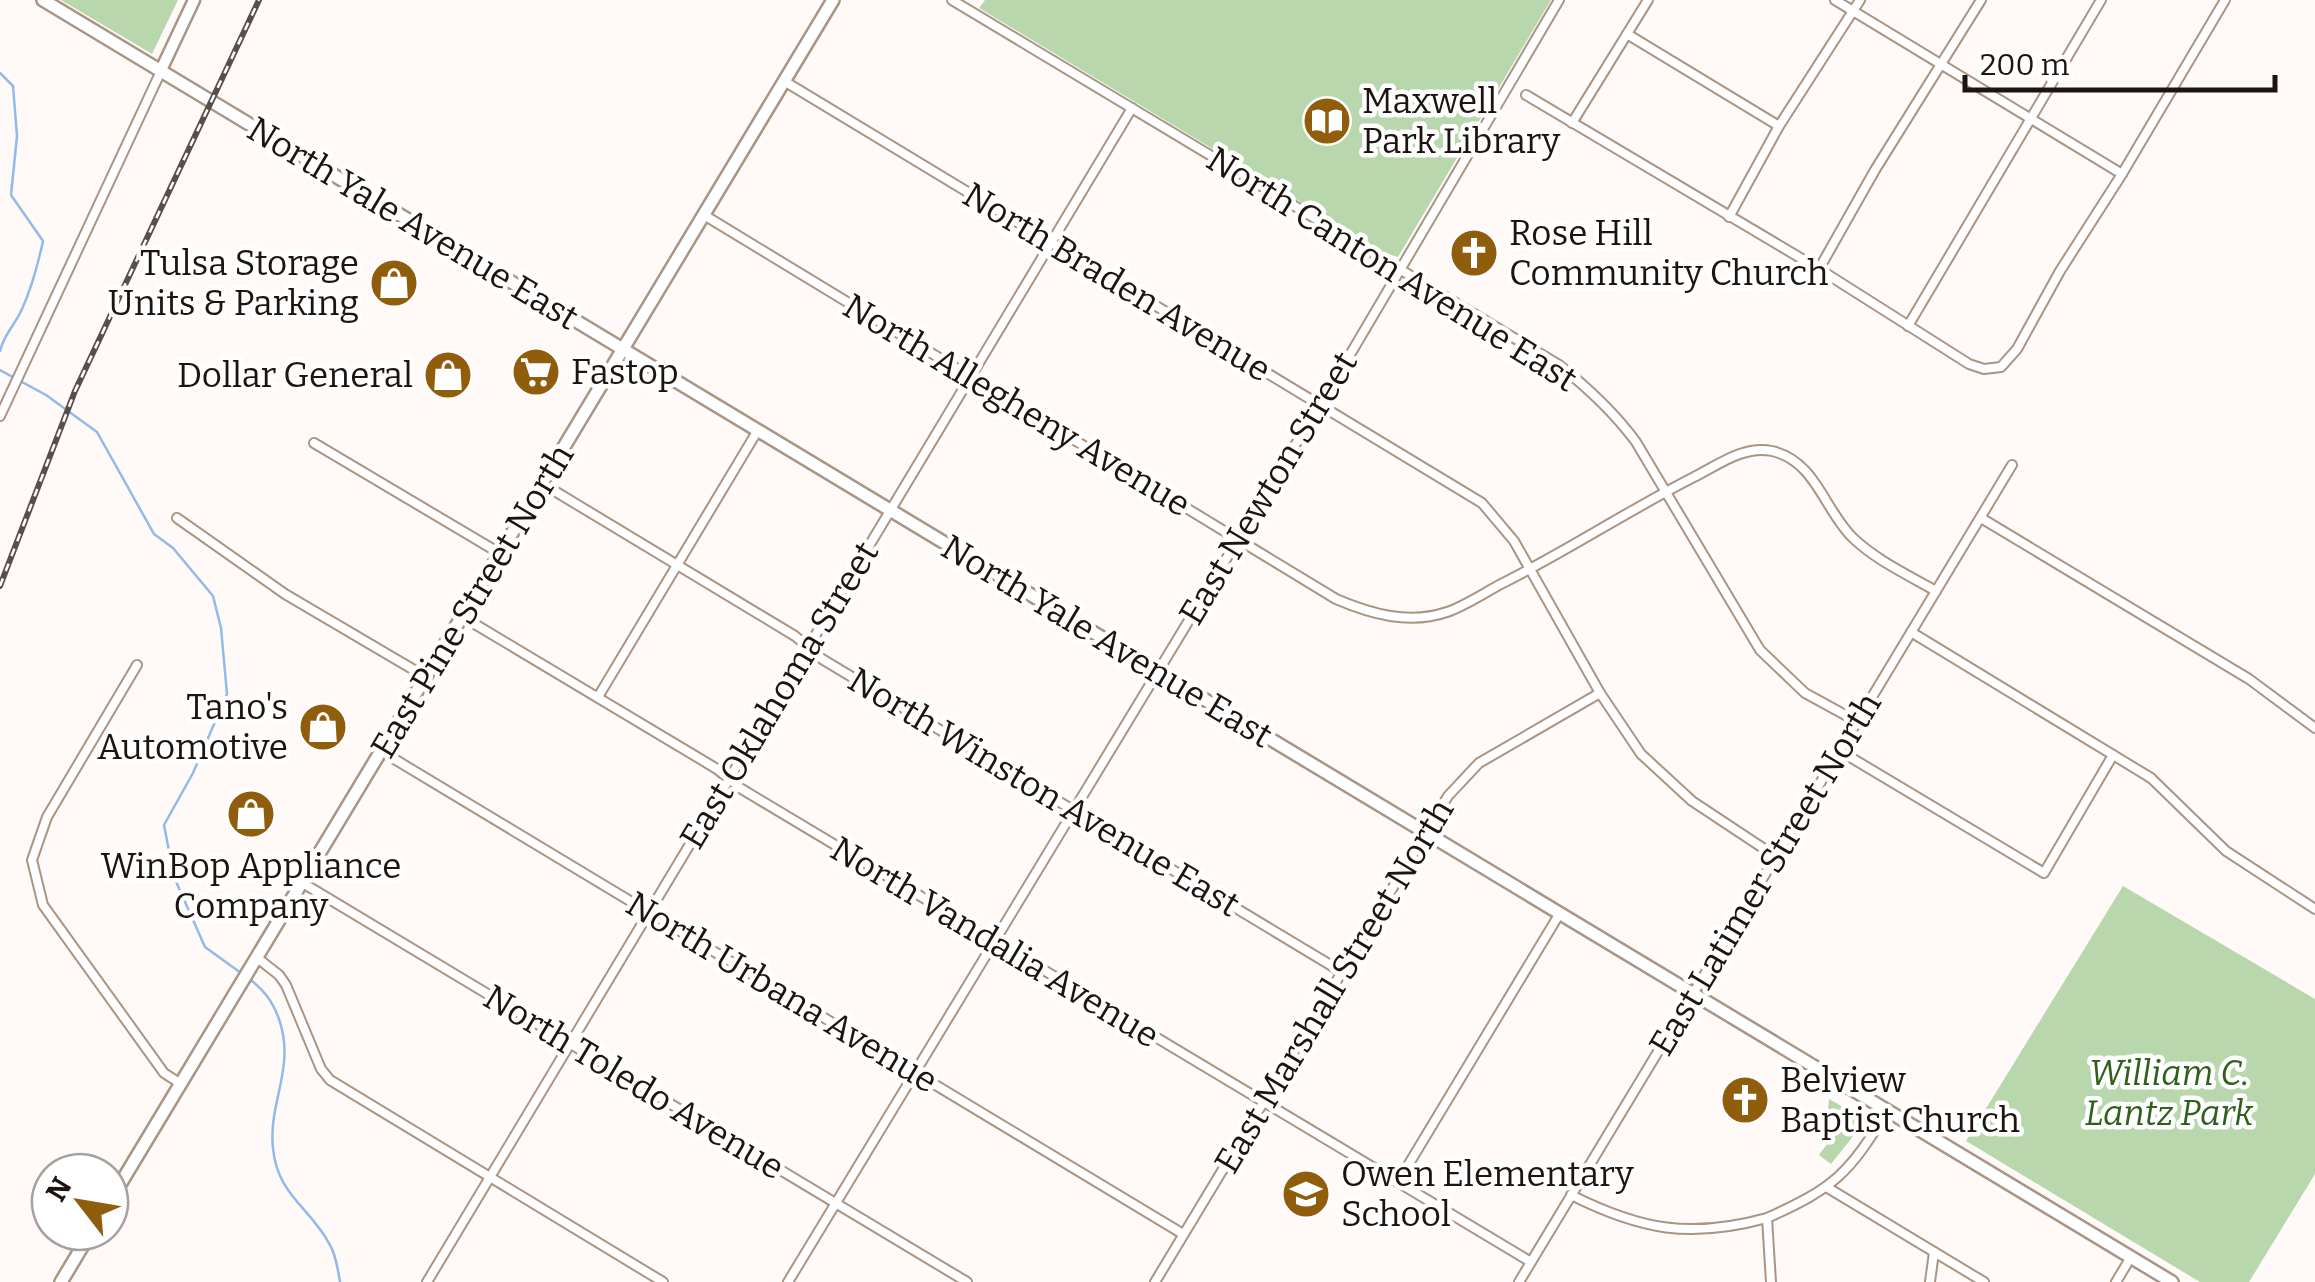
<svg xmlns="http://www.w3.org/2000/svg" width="2315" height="1282" viewBox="0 0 2315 1282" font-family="Bitter,serif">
  <rect width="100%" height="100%" fill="#fffaf7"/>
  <!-- green -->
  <g fill="#b8d7ad">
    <path d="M 61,0 L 178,0 L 152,54 Z"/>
    <path d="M 985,0 L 1551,0 L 1398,257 L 1385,253 L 979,8 Z"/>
    <path d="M 2123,886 L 2315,999 L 2315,1174 L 2249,1282 L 2200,1282 L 1966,1141 Z"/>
    <path d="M 1829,1099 L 1866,1120 L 1831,1164 L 1819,1155 L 1844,1121 L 1828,1109 Z"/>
  </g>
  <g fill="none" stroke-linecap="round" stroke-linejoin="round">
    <!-- stream -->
    <g stroke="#91baeb" stroke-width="2.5">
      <path d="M 0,73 L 13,86 L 17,136 L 11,195 L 43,241 C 38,264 32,287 22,309 C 15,325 4,334 0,351"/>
      <path d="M 0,370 L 46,395 L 97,432 L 154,534 L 173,548 L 213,596 L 221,628 L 227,694 L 193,773 L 164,825 L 174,877 L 205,947 L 241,973"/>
      <path d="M 247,977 C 264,990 272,1000 279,1019 C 296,1068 268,1102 273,1148 C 277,1195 311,1208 330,1245 C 336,1255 338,1270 340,1282"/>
    </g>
    <!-- minor casing -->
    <g stroke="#a99585" stroke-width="12">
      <g id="minor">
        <path d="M 952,0 L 1559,365 C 1588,388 1614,412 1636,442 L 1760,650 L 1805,693 L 1858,722"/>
        <path d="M 1835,0 L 2122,174"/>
        <path d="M 1627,34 L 1779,126"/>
        <path d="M 784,81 L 1482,503 L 1514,541 L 1600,693 L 1641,754 L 1692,801 L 1775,856"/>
        <path d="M 1526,95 L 1819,269 L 1969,364 L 1984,369 L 2001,367 L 2017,349 L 2060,271 L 2122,174 L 2225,0"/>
        <path d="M 1572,123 L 1648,0"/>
        <path d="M 704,215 L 1336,599 C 1371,614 1409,625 1447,612 C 1465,606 1484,593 1501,584 C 1567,551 1629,510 1694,477 C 1718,465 1744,445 1772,451 C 1816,461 1824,510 1853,538 C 1876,560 1908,575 1936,591"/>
        <path d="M 1729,217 L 1779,126 L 1860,0"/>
        <path d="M 1819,269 L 1875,170 L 1981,0"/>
        <path d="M 1908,326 L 2101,0"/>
        <path d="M 0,416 L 161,71"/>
        <path d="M 314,443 L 501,554"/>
        <path d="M 543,484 L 795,636 L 822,659 L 1342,972"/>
        <path d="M 177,518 L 285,594 L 426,677"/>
        <path d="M 1981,518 L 2249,679 L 2315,728"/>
        <path d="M 463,617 L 717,769 L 740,788 L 1531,1262"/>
        <path d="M 1911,632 L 2151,778 L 2226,851 L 2315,909"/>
        <path d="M 137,665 L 47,817 L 32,860 L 43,905 L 164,1073 L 181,1084"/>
        <path d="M 598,697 L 758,430"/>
        <path d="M 381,751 L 1183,1234"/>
        <path d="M 1840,751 L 2044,873 L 2113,755"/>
        <path d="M 301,882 L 967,1282"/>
        <path d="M 256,957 L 279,975 L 286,985 L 321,1069 L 330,1080 L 663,1282"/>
        <path d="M 1398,1182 L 1560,913"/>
        <path d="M 1828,1188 L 1984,1282"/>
        <path d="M 1571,1195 C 1641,1230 1690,1239 1767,1218"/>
        <path d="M 427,1282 L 1132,108"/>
        <path d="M 788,1282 L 1354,348 L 1559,0"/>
        <path d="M 1155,1282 L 1448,796 L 1479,763 L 1600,693"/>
        <path d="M 1519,1282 L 2012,465"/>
        <path d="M 1771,1282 L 1767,1218 C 1834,1188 1849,1174 1887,1111"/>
        <path d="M 1930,1282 L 1934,1252"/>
        <path d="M 2116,1282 L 2131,1257"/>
      </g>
    </g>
    <!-- tertiary casing -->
    <g stroke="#a99585" stroke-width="15">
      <path id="tertiary" d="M 161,70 L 194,0"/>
    </g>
    <!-- secondary casing -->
    <g stroke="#a99585" stroke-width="16">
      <g id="secondary">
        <path d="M 43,0 L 2172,1282"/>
        <path d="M 110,1201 L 833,0"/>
        <path d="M 61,1282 L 91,1232"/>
      </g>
    </g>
    <!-- minor -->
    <use href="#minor" stroke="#fff" stroke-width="8"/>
    <!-- tertiary -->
    <use href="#tertiary" stroke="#fff" stroke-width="10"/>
    <!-- secondary -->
    <use href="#secondary" stroke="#fff" stroke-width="11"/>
    <!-- rail casing -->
    <g stroke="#564f4a" stroke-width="6">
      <path id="rail" d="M 0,586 L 75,391 L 259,0"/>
    </g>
    <!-- rail -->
    <use href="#rail" stroke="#fff" stroke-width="2.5" stroke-dasharray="8" stroke-linecap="butt"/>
  </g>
  <!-- icons -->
  <defs>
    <g id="library-disc" transform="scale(2.5)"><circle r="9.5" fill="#905d0c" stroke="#fff"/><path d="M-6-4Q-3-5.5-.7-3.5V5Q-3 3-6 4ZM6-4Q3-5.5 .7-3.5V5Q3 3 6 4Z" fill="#fff"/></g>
    <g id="church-disc" transform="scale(2.5)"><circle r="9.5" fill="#905d0c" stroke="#fff"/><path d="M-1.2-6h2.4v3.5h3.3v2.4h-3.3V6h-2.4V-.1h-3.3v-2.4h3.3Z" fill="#fff"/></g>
    <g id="shop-disc" transform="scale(2.5)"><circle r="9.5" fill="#905d0c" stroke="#fff"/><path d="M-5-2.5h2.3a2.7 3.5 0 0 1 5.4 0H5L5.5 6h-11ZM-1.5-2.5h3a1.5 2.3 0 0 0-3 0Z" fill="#fff"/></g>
    <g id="supermarket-disc" transform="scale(2.5)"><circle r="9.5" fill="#905d0c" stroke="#fff"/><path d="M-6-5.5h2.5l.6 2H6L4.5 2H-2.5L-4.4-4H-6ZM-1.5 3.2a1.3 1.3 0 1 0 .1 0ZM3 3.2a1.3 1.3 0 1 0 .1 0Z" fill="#fff"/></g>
    <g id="school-disc" transform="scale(2.5)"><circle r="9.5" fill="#905d0c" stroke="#fff"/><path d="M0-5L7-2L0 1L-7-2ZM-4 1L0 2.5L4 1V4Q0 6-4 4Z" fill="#fff"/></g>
  </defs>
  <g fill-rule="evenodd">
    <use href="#library-disc" x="1327" y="121"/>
    <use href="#church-disc" x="1474" y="253"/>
    <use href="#shop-disc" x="394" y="283"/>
    <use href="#supermarket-disc" x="536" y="372"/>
    <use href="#shop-disc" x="448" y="375"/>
    <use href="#shop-disc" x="323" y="727"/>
    <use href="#shop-disc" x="251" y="814"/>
    <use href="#church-disc" x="1745" y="1100"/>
    <use href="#school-disc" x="1306" y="1194"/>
  </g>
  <g text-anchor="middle" stroke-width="9" stroke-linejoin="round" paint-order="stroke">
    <!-- poi labels -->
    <g font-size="35" fill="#1c150f" stroke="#fff" text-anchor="start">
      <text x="1362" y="113">Maxwell<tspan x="1362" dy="40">Park Library</tspan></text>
      <text x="1509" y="245">Rose Hill<tspan x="1509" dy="40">Community Church</tspan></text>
      <text x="359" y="275" text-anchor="end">Tulsa Storage<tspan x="359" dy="40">Units &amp; Parking</tspan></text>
      <text x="571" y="384">Fastop</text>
      <text x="413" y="387" text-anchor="end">Dollar General</text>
      <text x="288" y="719" text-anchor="end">Tano's<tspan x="288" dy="40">Automotive</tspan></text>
      <text x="251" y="878" text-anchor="middle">WinBop Appliance<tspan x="251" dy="40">Company</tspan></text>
      <text x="1780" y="1092">Belview<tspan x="1780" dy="40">Baptist Church</tspan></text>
      <text x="1341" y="1186">Owen Elementary<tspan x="1341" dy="40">School</tspan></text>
    </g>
    <!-- street labels -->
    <g font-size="35" fill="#1c150f" stroke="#fff">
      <text transform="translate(413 223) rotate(31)" y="12">North Yale Avenue East</text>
      <text transform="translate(1392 269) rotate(32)" y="12">North Canton Avenue East</text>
      <text transform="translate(1117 282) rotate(31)" y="12">North Braden Avenue</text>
      <text transform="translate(1017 405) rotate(31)" y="12">North Allegheny Avenue</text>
      <text transform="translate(1268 488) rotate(-59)" y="12">East Newton Street</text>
      <text transform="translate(472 601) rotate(-59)" y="12">East Pine Street North</text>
      <text transform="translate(1107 641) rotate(31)" y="12">North Yale Avenue East</text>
      <text transform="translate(779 695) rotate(-59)" y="12">East Oklahoma Street</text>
      <text transform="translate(1044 792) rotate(31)" y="12">North Winston Avenue East</text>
      <text transform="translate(1765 874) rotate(-59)" y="12">East Latimer Street North</text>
      <text transform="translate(995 942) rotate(31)" y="12">North Vandalia Avenue</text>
      <text transform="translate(1334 986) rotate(-59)" y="12">East Marshall Street North</text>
      <text transform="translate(782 992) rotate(31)" y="12">North Urbana Avenue</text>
      <text transform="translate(634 1082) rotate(31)" y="12">North Toledo Avenue</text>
    </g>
    <!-- park labels -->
    <g font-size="35" font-style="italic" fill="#30611c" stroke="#fff">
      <text x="2169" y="1085">William C.<tspan x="2169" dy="40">Lantz Park</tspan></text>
    </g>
  </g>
  <!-- north arrow -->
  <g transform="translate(80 1202) rotate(301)"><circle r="48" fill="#ffffff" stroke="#a4a19f" stroke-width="2.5"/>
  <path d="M0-8L18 38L0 25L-18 38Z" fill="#905d0c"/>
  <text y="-15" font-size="28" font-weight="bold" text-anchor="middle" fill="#1c150f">N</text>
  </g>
  <!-- scale -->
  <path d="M1965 75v15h310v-15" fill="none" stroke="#1c150f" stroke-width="5"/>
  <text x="1980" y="75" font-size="30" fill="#1c150f" stroke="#ffffff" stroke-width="8" paint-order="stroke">200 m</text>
</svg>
